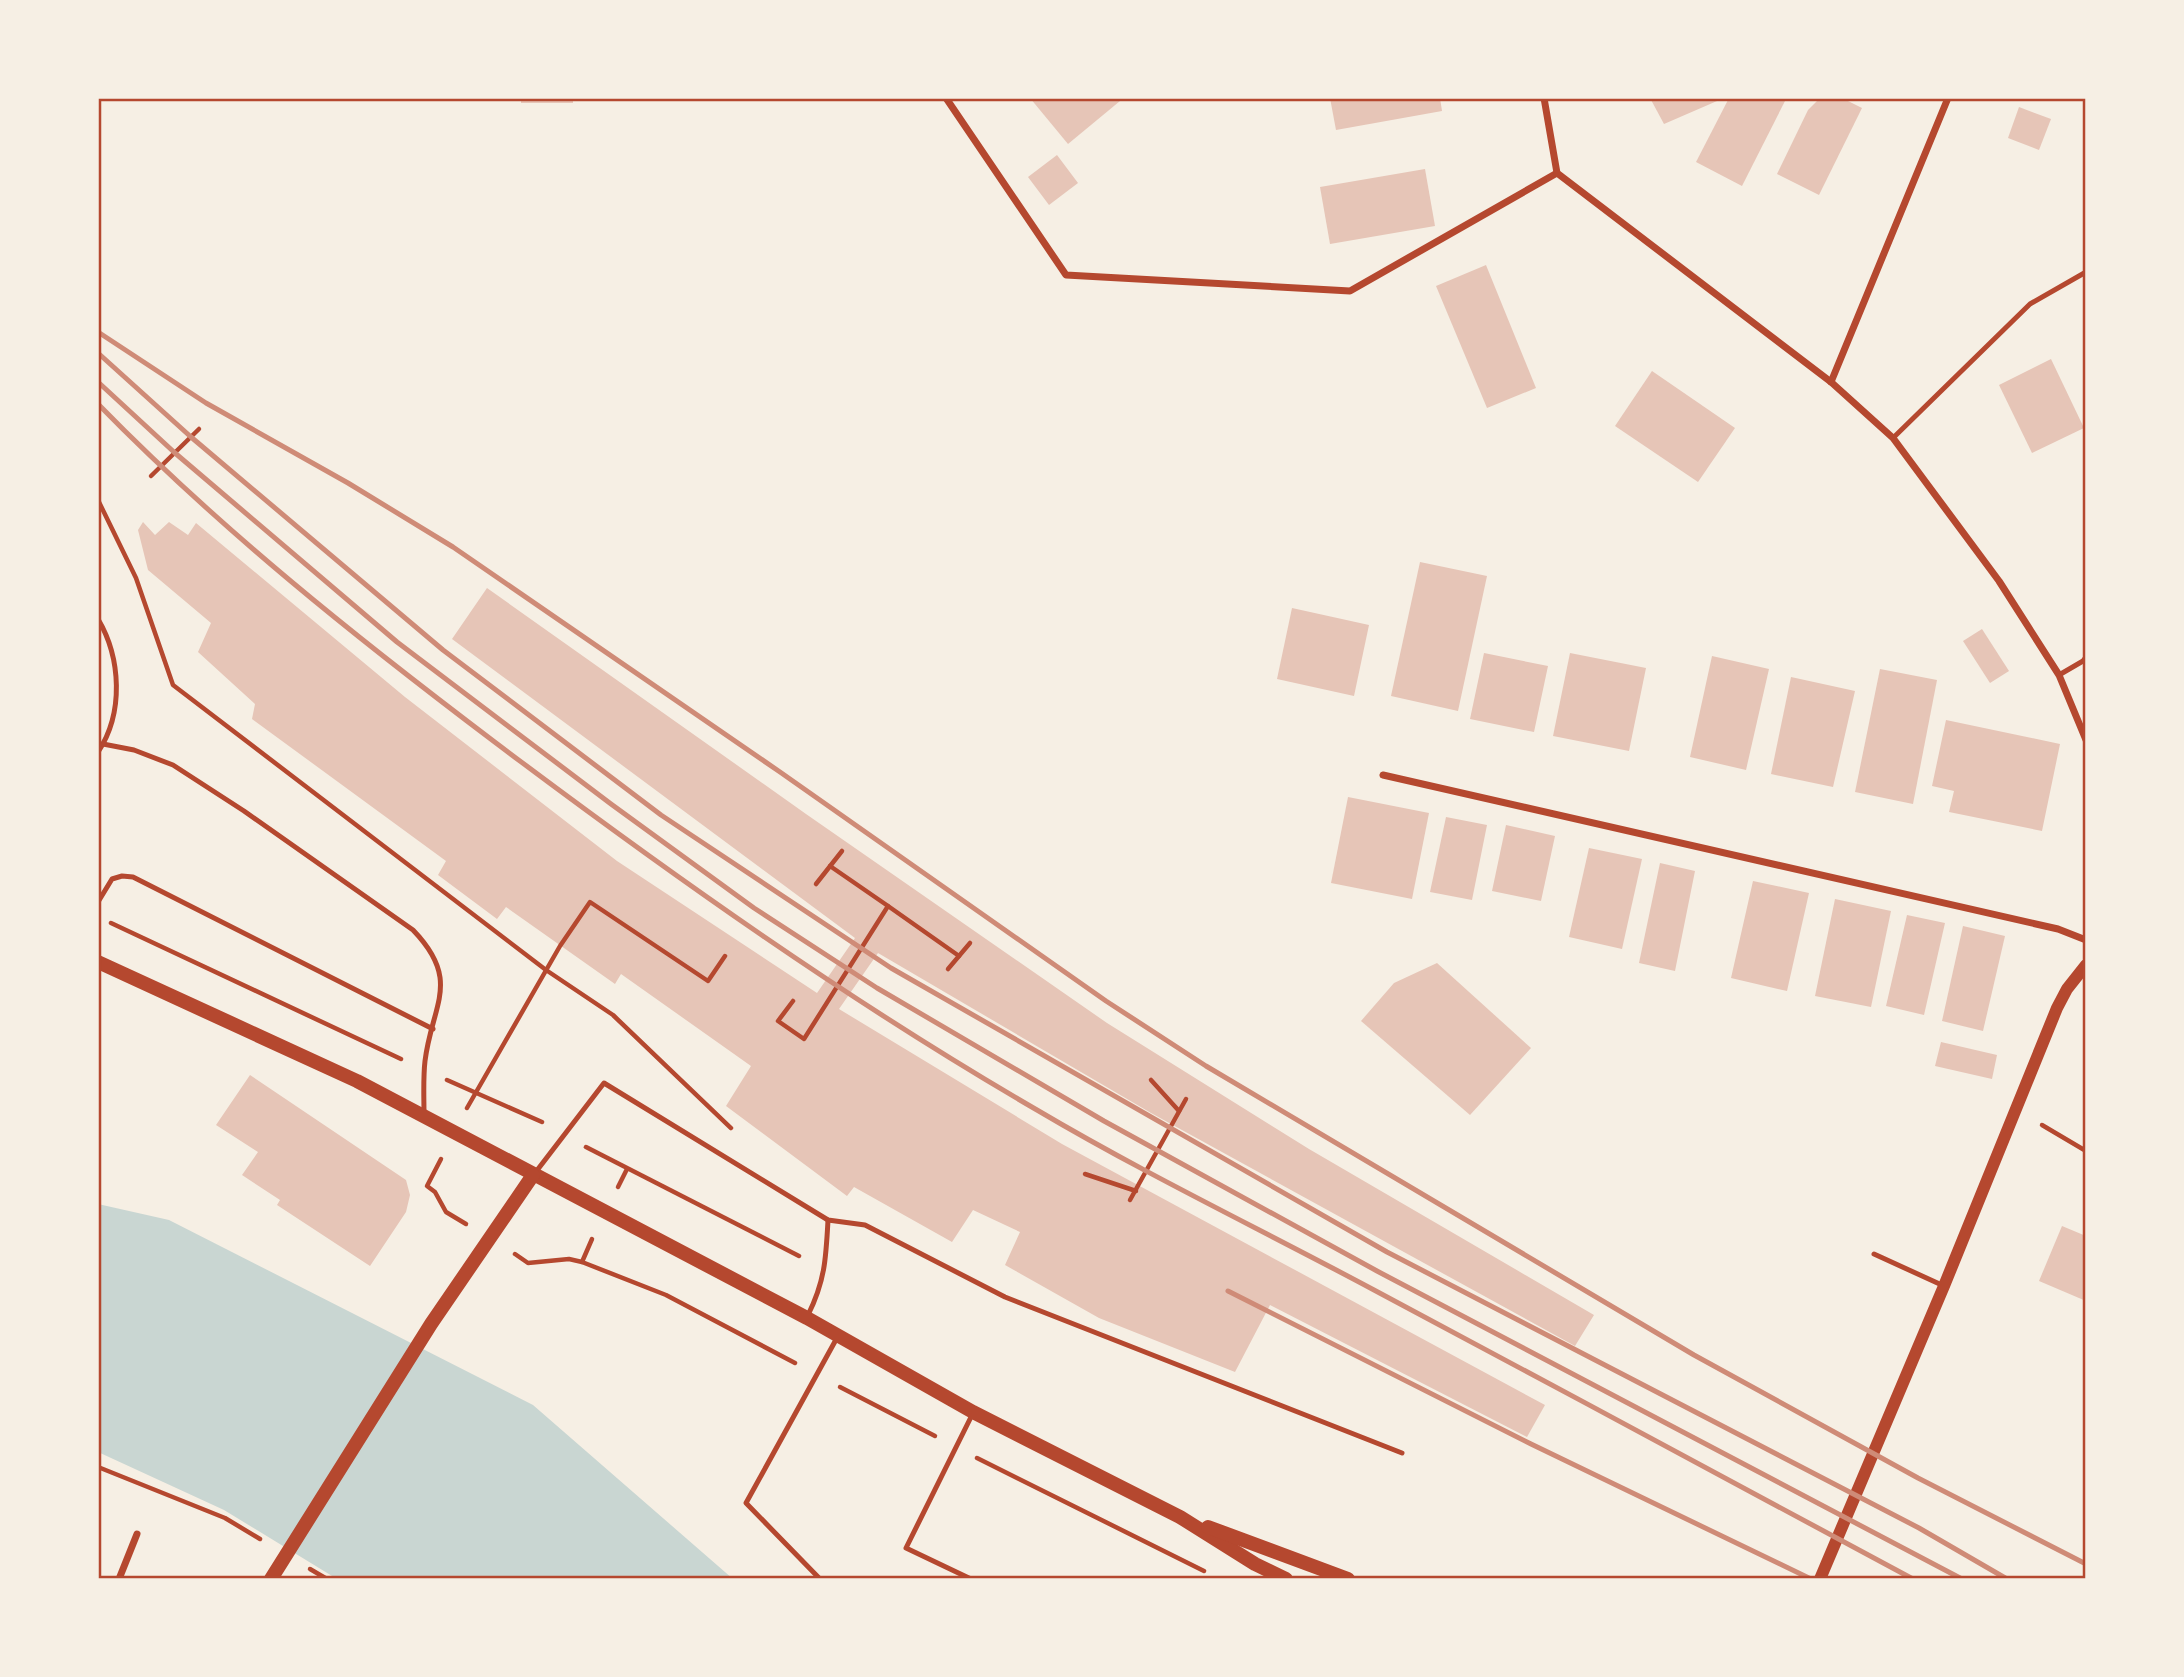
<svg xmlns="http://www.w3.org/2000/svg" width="2184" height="1677" viewBox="0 0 2184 1677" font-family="Figtree,sans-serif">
  <rect width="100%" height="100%" fill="#f6efe4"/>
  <!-- water -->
  <path fill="#c9d6d2" d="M 98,1204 L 169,1220 L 533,1405 L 733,1579 L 337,1579 L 224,1510 L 98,1452 Z"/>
  <!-- building -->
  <g fill="#e6c5b7">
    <rect x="521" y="98" width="52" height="5"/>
    <path d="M 1030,98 L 1118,98 L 1120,101 L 1068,144 Z"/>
    <path d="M 1330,98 L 1440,98 L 1442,111 L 1336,130 Z"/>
    <path d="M 1650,98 L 1724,98 L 1664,124 Z"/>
    <path d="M 1729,98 L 1780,98 L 1785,101 L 1742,186 L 1696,162 Z"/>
    <path d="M 1820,98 L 1842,98 L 1862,108 L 1819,195 L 1777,174 L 1808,110 Z"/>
    <path d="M 2019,107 L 2051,119 L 2039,150 L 2008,138 Z"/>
    <path d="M 1057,155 L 1078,183 L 1049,205 L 1028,177 Z"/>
    <path d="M 1425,169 L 1435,226 L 1330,244 L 1320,187 Z"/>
    <path d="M 1486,265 L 1536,388 L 1487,408 L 1436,286 Z"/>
    <path d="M 2051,359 L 2084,428 L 2032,453 L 1999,385 Z"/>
    <path d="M 1652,371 L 1735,428 L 1698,482 L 1615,426 Z"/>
    <path d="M 143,522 L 155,535 L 169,522 L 188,535 L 196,523 L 405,697 L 617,861 L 817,993 L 855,938 L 452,639 L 487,588 L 806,814 L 1107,1023 L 1309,1149 L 1594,1315 L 1575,1346 L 1151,1113 L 878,953 L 839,1009 L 1062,1144 L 1545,1405 L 1527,1437 L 1270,1305 L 1235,1372 L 1099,1318 L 1005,1265 L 1020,1232 L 973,1210 L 952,1242 L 854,1187 L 847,1196 L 726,1106 L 751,1066 L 621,974 L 615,984 L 506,907 L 497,919 L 438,875 L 446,861 L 252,719 L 255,704 L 198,652 L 211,623 L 148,570 L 138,530 Z"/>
    <path d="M 1420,562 L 1487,576 L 1458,711 L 1391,696 Z"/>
    <path d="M 1292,608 L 1369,625 L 1354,696 L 1277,679 Z"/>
    <path d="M 1982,629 L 2009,671 L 1990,683 L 1963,641 Z"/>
    <path d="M 1484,653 L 1548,666 L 1534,732 L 1470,719 Z"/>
    <path d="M 1570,653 L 1646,668 L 1629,751 L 1553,736 Z"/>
    <path d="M 1712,656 L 1769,669 L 1746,770 L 1690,757 Z"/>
    <path d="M 1880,669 L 1937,680 L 1913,804 L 1855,792 Z"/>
    <path d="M 1791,677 L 1855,691 L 1833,787 L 1771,774 Z"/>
    <path d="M 1946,720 L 2060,744 L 2042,831 L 1949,812 L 1954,791 L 1932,786 Z"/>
    <path d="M 1348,797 L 1429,813 L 1412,899 L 1331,883 Z"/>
    <path d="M 1446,817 L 1487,825 L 1472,900 L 1430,892 Z"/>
    <path d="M 1506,825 L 1555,836 L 1541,901 L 1492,891 Z"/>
    <path d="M 1589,848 L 1642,859 L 1622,949 L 1569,937 Z"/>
    <path d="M 1660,863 L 1695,871 L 1675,971 L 1639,963 Z"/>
    <path d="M 1753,881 L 1809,893 L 1787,991 L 1731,978 Z"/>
    <path d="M 1835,899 L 1891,911 L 1871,1007 L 1815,996 Z"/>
    <path d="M 1907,915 L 1945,923 L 1924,1015 L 1886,1006 Z"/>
    <path d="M 1963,926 L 2005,936 L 1983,1031 L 1942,1021 Z"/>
    <path d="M 1437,963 L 1531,1048 L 1470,1115 L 1361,1021 L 1394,983 Z"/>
    <path d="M 1941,1042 L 1997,1055 L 1992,1079 L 1935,1066 Z"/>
    <path d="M 250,1075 L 406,1180 L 410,1195 L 406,1212 L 370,1266 L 277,1205 L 280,1200 L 242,1175 L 258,1152 L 216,1125 Z"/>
    <path d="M 2062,1226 L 2086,1236 L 2086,1301 L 2039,1281 Z"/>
  </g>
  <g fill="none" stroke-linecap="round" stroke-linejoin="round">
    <!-- path -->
    <g stroke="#b5482f" stroke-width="4.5">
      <path d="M 151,476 L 199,429"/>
      <path d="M 98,500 L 136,578 L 173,685 L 546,970 L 613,1015 L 731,1128"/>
      <path d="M 830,866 L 888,906"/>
      <path d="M 816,884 L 842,851"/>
      <path d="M 111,923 L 401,1059"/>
      <path d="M 948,969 L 970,943"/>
      <path d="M 793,1001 L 778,1021 L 804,1039 L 888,906 L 959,956"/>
      <path d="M 447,1080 L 542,1122"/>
      <path d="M 1151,1080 L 1179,1111"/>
      <path d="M 467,1108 L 560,946 L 590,902 L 708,981 L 725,956"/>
      <path d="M 2042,1125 L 2086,1151"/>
      <path d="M 586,1147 L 799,1256"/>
      <path d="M 441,1159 L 427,1186 L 435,1192 L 446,1212 L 466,1224"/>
      <path d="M 1085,1174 L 1136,1191"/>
      <path d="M 618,1187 L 627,1169"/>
      <path d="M 1130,1200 L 1186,1099"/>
      <path d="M 515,1254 L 528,1263 L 569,1259 L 582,1262 L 666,1295 L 795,1363"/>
      <path d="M 582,1262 L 592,1239"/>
      <path d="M 840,1387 L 935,1436"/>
      <path d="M 977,1458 L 1204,1571"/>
      <path d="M 98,1467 L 225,1518 L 260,1539"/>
      <path d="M 310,1569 L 327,1579"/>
    </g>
    <!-- service -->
    <g stroke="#b5482f" stroke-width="5">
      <path d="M 1893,438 L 2030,304 L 2086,272"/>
      <path d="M 98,619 C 121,658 124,713 98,752"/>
      <path d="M 2059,675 L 2083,661 L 2086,657"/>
      <path d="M 103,744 L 134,750 L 173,765 L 244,811 L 413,930 C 462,981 432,1004 425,1061 C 423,1078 424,1097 424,1115"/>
      <path d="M 98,902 L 112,879 L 122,876 L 133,877 L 433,1029"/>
      <path d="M 535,1173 L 604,1083 L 828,1220 L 865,1225 L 1005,1297 L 1402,1453"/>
      <path d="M 1874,1254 L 1944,1286"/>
      <path d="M 808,1315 C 825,1281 826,1258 828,1220"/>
      <path d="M 820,1579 L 746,1503 L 838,1336"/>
      <path d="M 971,1579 L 906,1548 L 972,1415"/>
    </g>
    <!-- minor -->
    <g stroke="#b5482f" stroke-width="7">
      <path d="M 946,98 L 1066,275 L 1350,291 L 1557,173"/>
      <path d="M 1544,98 L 1557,173 L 1831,382 L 1893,438 L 1999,581 L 2059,675 L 2086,740"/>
      <path d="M 1831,382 L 1948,98"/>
      <path d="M 1383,775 L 2058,929 L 2086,940"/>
      <path d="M 119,1579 L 137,1534"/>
    </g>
    <!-- tertiary -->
    <path stroke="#b5482f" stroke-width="12" d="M 1820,1579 L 1944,1286 L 2057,1008 L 2067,989 L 2086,965"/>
    <!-- secondary -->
    <g stroke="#b5482f" stroke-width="14">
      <path d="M 98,962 L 357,1081 L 807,1318 L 973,1412 L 1180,1517 L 1255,1564 L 1286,1579"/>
      <path d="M 1208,1527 L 1348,1579"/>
      <path d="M 271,1579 L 431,1324 L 533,1175"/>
    </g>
    <!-- rail -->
    <g stroke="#cf8b77" stroke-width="5">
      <path d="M 98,332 L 206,403 L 348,483 L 453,547 L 780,772 L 1106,1001 L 1206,1066 L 1694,1355 L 1918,1478 L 2086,1564"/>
      <path d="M 98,353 L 191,437 L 443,650 L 661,815 L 891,968 L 1387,1252 L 1919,1528 L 2007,1579"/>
      <path d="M 98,382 L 175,453 L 397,642 L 611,804 L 754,908 L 877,988 L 1104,1121 L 1377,1271 L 1962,1579"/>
      <path d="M 98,404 C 220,529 357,638 496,743 C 670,874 849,1001 1037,1110 C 1147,1175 1262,1230 1374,1290 C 1554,1386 1733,1482 1913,1579"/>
      <path d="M 1228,1291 L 1531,1444 L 1811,1579"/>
    </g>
  </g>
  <!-- border -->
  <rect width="2184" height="1677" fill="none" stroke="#f6efe4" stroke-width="200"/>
  <rect x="100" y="100" width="1984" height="1477" fill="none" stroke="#b5482f" stroke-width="2.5"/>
</svg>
